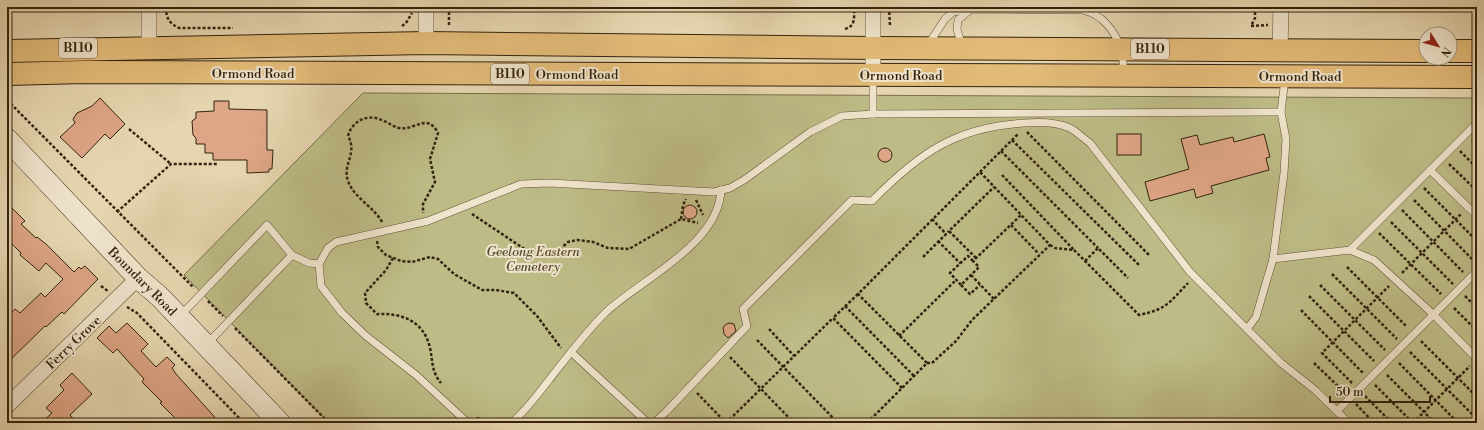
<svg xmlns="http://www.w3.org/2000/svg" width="1484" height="430" viewBox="0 0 1484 430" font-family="'Libre Bodoni',serif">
  <rect width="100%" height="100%" fill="#e6d6b0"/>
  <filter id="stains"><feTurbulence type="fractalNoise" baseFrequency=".005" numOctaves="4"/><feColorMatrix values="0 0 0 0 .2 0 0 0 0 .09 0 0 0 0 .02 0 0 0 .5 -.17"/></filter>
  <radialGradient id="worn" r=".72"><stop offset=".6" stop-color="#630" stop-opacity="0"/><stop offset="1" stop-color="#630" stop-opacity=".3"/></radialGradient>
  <!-- green -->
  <path fill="#bdbc86" stroke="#78704a" d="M 363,93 L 1477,98 L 1477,423 L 329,423 L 184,275 Z"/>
  <!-- building -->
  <g fill="#dea686" stroke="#33230e">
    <path d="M 100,98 L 125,124 L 110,139 L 105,134 L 82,158 L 60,137 L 75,123 L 73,119 L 77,113 L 92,106 Z"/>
    <path d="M 214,101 L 229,101 L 229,109 L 267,110 L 267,150 L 273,150 L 272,169 L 269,169 L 269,172 L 247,173 L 247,160 L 213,160 L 213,153 L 205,153 L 205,144 L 196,144 L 196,138 L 193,135 L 192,121 L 196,118 L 196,112 L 214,111 Z"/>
    <rect x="1117" y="134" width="24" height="21"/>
    <path d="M 1264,134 L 1270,157 L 1266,158 L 1269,170 L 1211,186 L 1213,193 L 1196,198 L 1194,189 L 1150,201 L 1145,182 L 1189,169 L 1181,139 L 1197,135 L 1200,145 L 1233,137 L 1234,142 Z"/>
    <circle cx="885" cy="155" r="7"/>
    <path d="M 7,203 L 25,221 L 21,224 L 36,238 L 37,237 L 46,244 L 74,272 L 79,267 L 81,269 L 85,266 L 98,279 L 64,314 L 62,312 L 46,327 L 45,326 L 7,363 L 7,317 L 15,309 L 20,313 L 41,293 L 45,297 L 63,279 L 46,263 L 39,271 L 20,255 L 21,253 L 7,239 Z"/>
    <circle cx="690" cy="212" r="7"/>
    <path d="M 127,323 L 148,344 L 141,351 L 156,367 L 167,357 L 175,365 L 172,368 L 176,374 L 220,423 L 180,423 L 160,403 L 162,402 L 142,382 L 144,379 L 117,349 L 113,353 L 97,338 L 109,326 L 116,333 Z"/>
    <path d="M 729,323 L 734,324 L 736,331 L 728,338 L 724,334 L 723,328 L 725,325 Z"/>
    <path d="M 72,373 L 92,394 L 70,415 L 77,423 L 41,423 L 52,413 L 46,408 L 64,390 L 60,385 Z"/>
  </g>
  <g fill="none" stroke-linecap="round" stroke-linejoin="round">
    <!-- service casing -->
    <g stroke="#605036" stroke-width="8">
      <g id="service">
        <path d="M 928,45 L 945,19 L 953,12 L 971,9 L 1083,10 C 1102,14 1115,31 1121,49 C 1124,56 1123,66 1123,74"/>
        <path d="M 962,47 L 957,29 L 958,20 L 971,9"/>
        <path d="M 873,114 L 1281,112 L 1285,79"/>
        <path d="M 1430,170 L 1477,216"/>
        <path d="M 1350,250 L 1477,123"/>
        <path d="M 292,255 L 309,263 L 319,264 L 328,248 L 336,242 L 428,221 L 521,184 L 550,183 L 714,192 L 730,188 L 744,180 L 810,132 L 842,116 L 873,114 L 873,78"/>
        <path d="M 1273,259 L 1350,250 L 1374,260 L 1434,315 L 1477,359"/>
        <path d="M 319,264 L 321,286 L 342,313 L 366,336 L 416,375 L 468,423"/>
        <path d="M 181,315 L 267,225 L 292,255 L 207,344"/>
        <path d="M 1247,329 L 1256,317 L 1273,259 L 1284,173 L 1286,139 L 1281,112"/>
        <path d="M 571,352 L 648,423"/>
        <path d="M 1337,411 L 1477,271"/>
        <path d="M 511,423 C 526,411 537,395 549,380 C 567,357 585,333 606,312 C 642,279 719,244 721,190"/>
        <path d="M 654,423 L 666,412 L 747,326 L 743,309 L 852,200 L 872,201 C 919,153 956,127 1025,123 C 1038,122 1057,122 1070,128 C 1077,132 1083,138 1090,143 L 1190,272 L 1281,363 L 1315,390 L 1349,423"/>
      </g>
    </g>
    <!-- minor casing -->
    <g stroke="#605036" stroke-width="16">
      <g id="minor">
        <path d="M 426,43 L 426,7"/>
        <path d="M 149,49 L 149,7"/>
        <path d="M 1280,50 L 1281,7"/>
        <path d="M 873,75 L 873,7"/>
        <path d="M 7,406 L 138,278"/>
      </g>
    </g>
    <!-- secondary casing -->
    <g stroke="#33230e" stroke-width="22">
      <path id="secondary" d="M 7,139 L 138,278 L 160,297 L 280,423"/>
    </g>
    <!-- trunk casing -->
    <g stroke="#33230e" stroke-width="24">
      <g id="trunk">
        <path d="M 7,51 L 426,43 L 873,48 L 1426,51"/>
        <path d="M 1450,51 L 1477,51"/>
        <path d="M 7,74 L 83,72 L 1477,77"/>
      </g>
    </g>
    <!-- path -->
    <g stroke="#33230e" stroke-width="2.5" stroke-dasharray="3 2" stroke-linecap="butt">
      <path d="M 166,7 C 166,18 169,23 179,28 L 233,28"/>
      <path d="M 449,7 L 449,27"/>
      <path d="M 889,7 L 890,26"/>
      <path d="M 1255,7 L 1255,18 L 1251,26 L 1268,25"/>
      <path d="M 402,26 L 406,23 L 412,13"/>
      <path d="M 845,29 C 856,26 854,17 854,7"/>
      <path d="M 7,100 L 194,288"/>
      <path d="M 129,129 L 171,164"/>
      <path d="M 1027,132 L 1150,256"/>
      <path d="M 1012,140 L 1140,266"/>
      <path d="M 1472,140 L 1477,146"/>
      <path d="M 1001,151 L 1098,248"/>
      <path d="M 1460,151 L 1477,168"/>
      <path d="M 1449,164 L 1477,191"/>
      <path d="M 1002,175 L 1074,250"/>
      <path d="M 1424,188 L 1477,241"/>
      <path d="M 696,200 L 703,215"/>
      <path d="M 1414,200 L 1475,262"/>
      <path d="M 1402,210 L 1463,272"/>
      <path d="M 117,212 L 171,164 L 217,164"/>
      <path d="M 472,214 L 529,252 L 558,251 L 568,242 L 577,240 L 593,242 L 608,248 L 629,249 L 681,219 L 698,223"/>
      <path d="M 681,219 L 683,205 L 686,199"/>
      <path d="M 932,219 L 946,234"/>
      <path d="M 382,222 C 374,207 354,198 348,181 C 342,164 358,154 348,136 C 351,123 365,114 379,119 C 386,121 392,126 399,128 C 415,131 427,112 438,133 L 430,159 L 435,182 L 423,204 L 423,213"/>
      <path d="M 1391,222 L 1453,284"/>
      <path d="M 1011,225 L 1039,254"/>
      <path d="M 1379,233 L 1441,294"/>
      <path d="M 377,241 L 378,247 L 386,255 L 401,261 L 412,262 L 430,257 L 438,259 L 454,274 L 482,290 L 496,290 L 514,293 L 537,316 L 561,348"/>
      <path d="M 938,241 L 960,263"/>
      <path d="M 1050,245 L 1055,248 L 1074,250 L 1139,315 C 1167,309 1169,303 1188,283"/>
      <path d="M 923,257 L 949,231"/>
      <path d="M 393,258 L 386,270 L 365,293 L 366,303 L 377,314 C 402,313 424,321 430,348 C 433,361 431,371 441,383"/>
      <path d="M 976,258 L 949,231 L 994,187"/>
      <path d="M 973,261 L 968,256 L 950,273 L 961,285 L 979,267 L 973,261 L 1021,215"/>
      <path d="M 1085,261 L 1098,248 L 1128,278"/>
      <path d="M 1347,267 L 1407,327"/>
      <path d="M 1402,273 L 1461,214"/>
      <path d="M 1332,274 L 1397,339"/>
      <path d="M 971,275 L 994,299"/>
      <path d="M 961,285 L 970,294 L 980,285"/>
      <path d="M 1320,285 L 1385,350"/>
      <path d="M 101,286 L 108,291"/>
      <path d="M 858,294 L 833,318 L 902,388"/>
      <path d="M 1309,296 L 1374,361"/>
      <path d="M 1465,296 L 1477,308"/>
      <path d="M 208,301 L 223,316"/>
      <path d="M 845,306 L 914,376"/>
      <path d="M 127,307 L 137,313 L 244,423"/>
      <path d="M 1454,308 L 1477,331"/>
      <path d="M 1301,310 L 1363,373"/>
      <path d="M 235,328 L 329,423"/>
      <path d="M 769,329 L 794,356"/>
      <path d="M 899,336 L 956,280"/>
      <path d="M 757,340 L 838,423"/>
      <path d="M 1421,341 L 1477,397"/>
      <path d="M 1410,352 L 1477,419"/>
      <path d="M 730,357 L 794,423"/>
      <path d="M 927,363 L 932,363 L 956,341 L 972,320 L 1050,245 L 980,172"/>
      <path d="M 1314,363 L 1344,392"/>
      <path d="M 1399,363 L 1458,423"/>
      <path d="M 1387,375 L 1435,423"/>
      <path d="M 1352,383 L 1322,353 L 1389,286"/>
      <path d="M 1375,385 L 1413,423"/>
      <path d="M 697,393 L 726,423"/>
      <path d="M 1365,396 L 1392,423"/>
      <path d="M 1356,404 L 1374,423"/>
      <path d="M 477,418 L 494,423 L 503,420"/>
      <path d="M 590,423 L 599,423"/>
      <path d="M 726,423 L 833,318"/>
      <path d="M 867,423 L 927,363 L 858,294 L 1018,134"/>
      <path d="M 1413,423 L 1470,366"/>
    </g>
    <!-- service -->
    <use href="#service" stroke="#efe4cc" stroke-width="7"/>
    <!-- minor -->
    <use href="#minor" stroke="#efe4cc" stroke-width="15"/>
    <!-- secondary -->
    <use href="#secondary" stroke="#efe4cc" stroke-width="21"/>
    <!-- trunk -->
    <use href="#trunk" stroke="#e3bb78" stroke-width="22"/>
  </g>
  <g text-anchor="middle" stroke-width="4" stroke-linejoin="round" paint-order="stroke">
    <!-- shield labels -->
    <g fill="#efe4cc" stroke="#6b5d47" stroke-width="1">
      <rect x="59" y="38" width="38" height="20" rx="3"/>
      <rect x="1131" y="39" width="38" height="20" rx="3"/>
      <rect x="491" y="64" width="38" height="20" rx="3"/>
    </g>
    <g font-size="12" font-weight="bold" fill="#33230e">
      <text x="78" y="52">B110</text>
      <text x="1150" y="53">B110</text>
      <text x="510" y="78">B110</text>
    </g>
    <!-- street labels -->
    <g font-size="13" fill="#33230e" stroke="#efe4cc">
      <text x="253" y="78">Ormond Road</text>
      <text x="577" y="79">Ormond Road</text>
      <text x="901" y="80">Ormond Road</text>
      <text x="1300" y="81">Ormond Road</text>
      <text transform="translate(143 281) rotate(45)" y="5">Boundary Road</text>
      <text transform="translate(73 342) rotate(-44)" y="5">Ferry Grove</text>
    </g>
    <!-- park labels -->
    <g font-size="13" font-style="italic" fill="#56492c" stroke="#efe4cc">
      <text x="533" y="256">Geelong Eastern<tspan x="533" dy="15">Cemetery</tspan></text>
    </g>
  </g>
  <!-- margin -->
  <rect width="1484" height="430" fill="none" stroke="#e6d6b0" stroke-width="24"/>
  <rect x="8" y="8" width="1468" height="414" fill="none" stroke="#33230e" stroke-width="2"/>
  <rect x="12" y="12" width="1460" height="406" fill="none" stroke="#33230e"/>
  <!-- north arrow -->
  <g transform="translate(1438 46) rotate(127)"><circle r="19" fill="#efe4cc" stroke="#a49780"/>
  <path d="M0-3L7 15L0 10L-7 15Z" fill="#8f2418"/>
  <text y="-6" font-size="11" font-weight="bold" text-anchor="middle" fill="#33230e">N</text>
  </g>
  <!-- scale -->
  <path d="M1330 396v6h100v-6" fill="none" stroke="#33230e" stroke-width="2"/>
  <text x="1336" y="396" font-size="12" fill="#33230e" stroke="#efe4cc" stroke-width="3" paint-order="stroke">50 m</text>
  <rect width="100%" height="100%" filter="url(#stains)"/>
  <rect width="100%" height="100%" fill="url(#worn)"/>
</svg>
